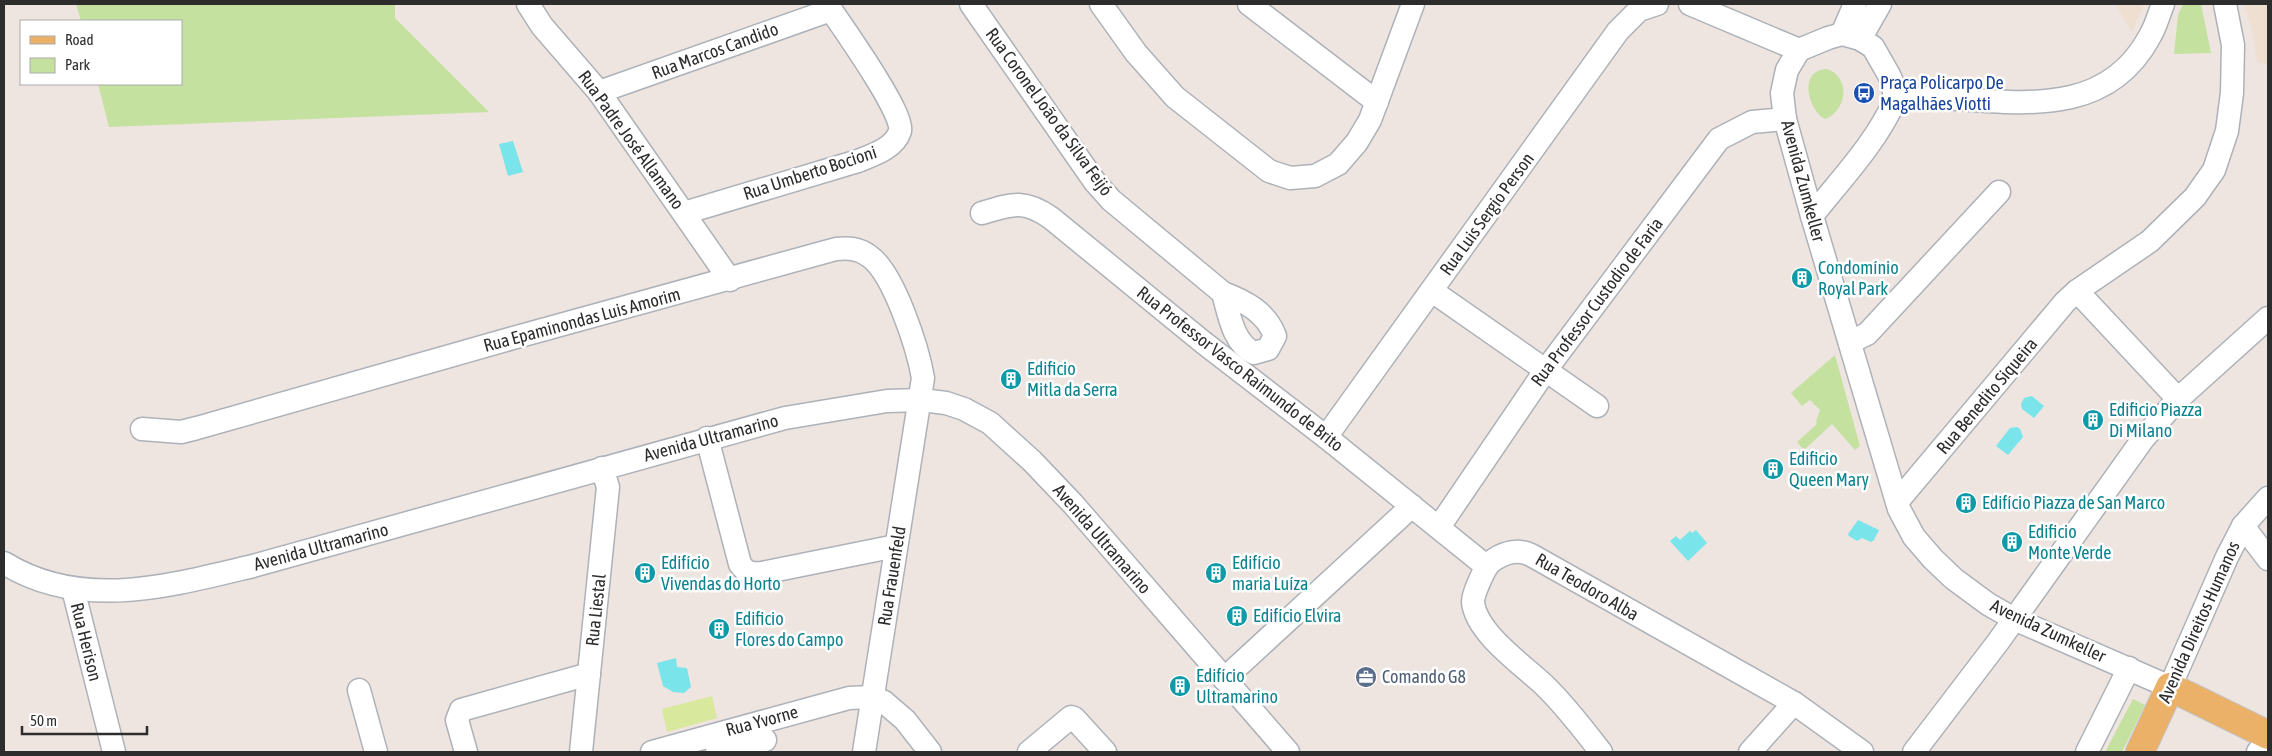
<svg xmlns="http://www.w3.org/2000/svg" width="2272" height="756" viewBox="0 0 2272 756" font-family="'Asap Condensed',sans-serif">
  <rect width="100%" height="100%" fill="#eee5e1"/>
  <!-- education -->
  <g fill="#eedfd1">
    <path d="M 2115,4 L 2144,4 L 2132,32 Z"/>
    <path d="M 2244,4 L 2268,4 L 2268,64 L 2257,63 L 2252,30 Z"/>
  </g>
  <!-- green -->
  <g fill="#c4e1a0">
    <path d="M 76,4 L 395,4 L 395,18 L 489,112 L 109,127 L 98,84 L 181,84 L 181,21 L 81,21 Z"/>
    <path d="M 2183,4 L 2201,4 L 2211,53 L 2174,54 L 2178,15 Z"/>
    <path d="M 1827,69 C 1851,77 1847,111 1825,119 C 1810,113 1796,70 1827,69 Z"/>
    <path d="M 1835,355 L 1860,446 L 1855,450 L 1832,424 L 1804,450 L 1797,442 L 1817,424 L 1816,422 L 1820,410 L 1810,400 L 1802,406 L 1791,393 Z"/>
    <path d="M 2133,699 L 2145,705 L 2122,752 L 2105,752 Z"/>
  </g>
  <!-- pitch -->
  <path fill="#d8e89c" d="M 712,696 L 717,718 L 667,732 L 662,709 Z"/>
  <!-- water -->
  <g fill="#79e4ea">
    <path d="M 513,141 L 523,172 L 508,176 L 499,144 Z"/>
    <path d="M 2032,396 L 2044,406 L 2034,418 L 2022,409 L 2021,404 L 2024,398 Z"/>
    <path d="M 2017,427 L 2020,429 L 2023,437 L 2008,455 L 1996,446 L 2010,428 Z"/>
    <path d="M 1858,520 L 1879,530 L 1874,540 L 1871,542 L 1862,538 L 1857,541 L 1849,536 L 1848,534 Z"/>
    <path d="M 1696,530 L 1707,543 L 1688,561 L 1670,541 L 1676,536 L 1680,540 L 1690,531 L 1692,533 Z"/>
    <path d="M 676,658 L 677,667 L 687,668 L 691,687 L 684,693 L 673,692 L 663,686 L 657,663 Z"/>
  </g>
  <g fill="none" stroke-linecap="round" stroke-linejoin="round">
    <!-- minor casing -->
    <g stroke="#adb2b9" stroke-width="25">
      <g id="minor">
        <path d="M 528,4 L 542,26 L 599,92 L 730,280"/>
        <path d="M 971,4 L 1095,182 L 1111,200 L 1223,293 C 1246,302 1266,312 1275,336 L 1268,349 L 1254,353 C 1233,343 1229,314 1223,293"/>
        <path d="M 1101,4 L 1136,53 L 1175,97 L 1269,171 L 1290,178 L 1315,176 L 1338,164 L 1357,142 L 1370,120 L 1413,4"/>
        <path d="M 1249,4 L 1377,102"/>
        <path d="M 1690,4 L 1799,50"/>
        <path d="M 1842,34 L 1855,4"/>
        <path d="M 1860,39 L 1880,4"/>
        <path d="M 599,92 L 831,10"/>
        <path d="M 1895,100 L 1893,84 L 1889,75 L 1873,47 L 1860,39 L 1842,34 L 1828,38 L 1799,50 L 1787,70 L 1782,93 L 1785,119 L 1812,216 L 1899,509 L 1914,537 L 1933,559 L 1954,579 L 1988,604 L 2014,619 L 2170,687 L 2227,557 L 2243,526 L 2268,498"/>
        <path d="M 1895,100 C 1910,99 1926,97 1941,98 C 2018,102 2106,119 2150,36 C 2156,26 2159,14 2163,4"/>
        <path d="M 684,213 L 858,161 C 873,155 895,148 900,131 C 905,114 839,22 827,4"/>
        <path d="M 982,213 C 1012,204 1024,199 1051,218 L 1204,343 L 1326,437 L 1486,566"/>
        <path d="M 1812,216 C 1841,179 1876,143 1895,100"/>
        <path d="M 1432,291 L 1597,406"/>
        <path d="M 2077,291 L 2178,399"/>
        <path d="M 1850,342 L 1867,334 L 1999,192"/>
        <path d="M 142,429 L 181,432 L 197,428 L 513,338 L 836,249 C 849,248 858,248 869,256 C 894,273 918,349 923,378 L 864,752"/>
        <path d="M 1326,437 L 1618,31 L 1639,10 L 1657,4"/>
        <path d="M 707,438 L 740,564 C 746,573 752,574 762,573 L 896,546"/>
        <path d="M 1897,502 L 2065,302 L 2077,291 L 2150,241 L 2195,197 L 2214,170 L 2227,131 L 2232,93 L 2233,45 L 2225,4"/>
        <path d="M 2243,526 L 2268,559"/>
        <path d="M 1439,527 L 1545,371 L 1719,139 L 1752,122 L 1785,119"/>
        <path d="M 4,563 C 82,611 169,586 253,566 L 785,418 L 887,401 L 921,400 L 946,403 L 964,409 L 990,423 L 1032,461 L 1073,504 L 1288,752"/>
        <path d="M 73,589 L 114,752"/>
        <path d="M 1224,679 L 1412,506"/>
        <path d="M 359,690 L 376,752"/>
        <path d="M 466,752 L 457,720 L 461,710 L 589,674"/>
        <path d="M 581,752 L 608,487 L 602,468"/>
        <path d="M 652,752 L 849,698 L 873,697 L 884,702 L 905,720 L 930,752"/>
        <path d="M 717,752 L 765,740"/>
        <path d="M 1029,752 L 1071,717 L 1074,718 L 1105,752"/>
        <path d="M 1601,752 C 1583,729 1565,705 1544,685 C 1523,665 1476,633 1473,602 C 1473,595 1477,587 1480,580 C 1484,571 1487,564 1495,559 C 1506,552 1519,549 1531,555 L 1794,703 L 1862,752"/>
        <path d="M 1750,752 L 1794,703"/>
        <path d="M 1914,752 L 1998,642 L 2143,439 L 2178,399 L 2268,318"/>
        <path d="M 2087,752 L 2129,668"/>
        <path d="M 2258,752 L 2268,741"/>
      </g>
    </g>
    <!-- major casing -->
    <g stroke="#c4c4c4" stroke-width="30">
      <path id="major" d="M 2140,752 L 2170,687 L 2268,735"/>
    </g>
    <!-- minor -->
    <use href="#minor" stroke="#fff" stroke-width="22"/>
    <!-- major -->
    <use href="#major" stroke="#ebb168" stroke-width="28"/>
  </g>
  <!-- icons -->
  <defs>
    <g id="bus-disc" transform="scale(1.125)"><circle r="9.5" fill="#1a4fb4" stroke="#fff"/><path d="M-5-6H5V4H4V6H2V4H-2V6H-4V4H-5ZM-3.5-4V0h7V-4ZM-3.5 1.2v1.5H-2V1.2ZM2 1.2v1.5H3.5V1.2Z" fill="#fff"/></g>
    <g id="building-disc" transform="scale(1.125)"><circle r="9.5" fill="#0f9aa8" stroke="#fff"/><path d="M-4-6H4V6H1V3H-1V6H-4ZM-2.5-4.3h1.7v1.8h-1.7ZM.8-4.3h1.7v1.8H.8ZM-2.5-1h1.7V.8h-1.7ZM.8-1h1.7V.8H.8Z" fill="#fff"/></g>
    <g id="office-disc" transform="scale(1.125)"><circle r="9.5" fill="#5c6f8a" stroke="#fff"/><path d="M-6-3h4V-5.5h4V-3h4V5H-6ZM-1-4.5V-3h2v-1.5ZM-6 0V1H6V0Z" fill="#fff"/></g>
  </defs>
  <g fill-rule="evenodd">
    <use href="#bus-disc" x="1864" y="93"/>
    <use href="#building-disc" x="1802" y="278"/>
    <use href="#building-disc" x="1011" y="379"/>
    <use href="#building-disc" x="2093" y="420"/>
    <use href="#building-disc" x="1773" y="469"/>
    <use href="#building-disc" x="1966" y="503"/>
    <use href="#building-disc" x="2012" y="542"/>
    <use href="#building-disc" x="645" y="573"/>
    <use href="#building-disc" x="1216" y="573"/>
    <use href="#building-disc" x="1237" y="616"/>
    <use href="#building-disc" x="719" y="629"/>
    <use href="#office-disc" x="1366" y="677"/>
    <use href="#building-disc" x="1180" y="686"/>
  </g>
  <g text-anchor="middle" stroke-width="5" stroke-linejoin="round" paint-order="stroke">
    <!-- street labels -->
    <g font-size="18" fill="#2d2d2d" stroke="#fff">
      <text transform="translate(715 51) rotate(-20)" y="6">Rua Marcos Candido</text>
      <text transform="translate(1049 112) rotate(54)" y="6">Rua Coronel João da Silva Feijó</text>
      <text transform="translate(631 140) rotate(54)" y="6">Rua Padre José Allamano</text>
      <text transform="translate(810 173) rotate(-18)" y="6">Rua Umberto Bocioni</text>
      <text transform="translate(1803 181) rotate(75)" y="6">Avenida Zumkeller</text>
      <text transform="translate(1487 214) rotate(-54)" y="6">Rua Luis Sergio Person</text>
      <text transform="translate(1597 302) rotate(-53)" y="6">Rua Professor Custodio de Faria</text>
      <text transform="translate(582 320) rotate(-15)" y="6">Rua Epaminondas Luis Amorim</text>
      <text transform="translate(1240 369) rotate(38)" y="6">Rua Professor Vasco Raimundo de Brito</text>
      <text transform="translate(1987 396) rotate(-50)" y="6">Rua Benedito Siqueira</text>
      <text transform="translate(711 438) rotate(-15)" y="6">Avenida Ultramarino</text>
      <text transform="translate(1102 539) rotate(49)" y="6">Avenida Ultramarino</text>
      <text transform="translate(321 547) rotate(-15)" y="6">Avenida Ultramarino</text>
      <text transform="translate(892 576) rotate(-81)" y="6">Rua Frauenfeld</text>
      <text transform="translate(1587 587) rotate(30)" y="6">Rua Teodoro Alba</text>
      <text transform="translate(596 610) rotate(-84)" y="6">Rua Liestal</text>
      <text transform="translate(2199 622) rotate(-66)" y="6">Avenida Direitos Humanos</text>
      <text transform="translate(2048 631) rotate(25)" y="6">Avenida Zumkeller</text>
      <text transform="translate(86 642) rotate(76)" y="6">Rua Herison</text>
      <text transform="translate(762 721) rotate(-15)" y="6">Rua Yvorne</text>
    </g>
    <!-- transit labels -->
    <g font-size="18" fill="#164399" stroke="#fff" text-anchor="start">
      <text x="1880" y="89">Praça Policarpo De<tspan x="1880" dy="21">Magalhães Viotti</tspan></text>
    </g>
    <!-- culture labels -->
    <g font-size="18" fill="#0d838f" stroke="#fff" text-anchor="start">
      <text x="1818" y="274">Condomínio<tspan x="1818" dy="21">Royal Park</tspan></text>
      <text x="1027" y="375">Edificio<tspan x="1027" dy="21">Mitla da Serra</tspan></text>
      <text x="2109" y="416">Edificio Piazza<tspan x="2109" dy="21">Di Milano</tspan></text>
      <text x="1789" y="465">Edificio<tspan x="1789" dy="21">Queen Mary</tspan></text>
      <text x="1982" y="509">Edifício Piazza de San Marco</text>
      <text x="2028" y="538">Edificio<tspan x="2028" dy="21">Monte Verde</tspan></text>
      <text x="661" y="569">Edifício<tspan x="661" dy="21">Vivendas do Horto</tspan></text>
      <text x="1232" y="569">Edifício<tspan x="1232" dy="21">maria Luíza</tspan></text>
      <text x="1253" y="622">Edifício Elvira</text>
      <text x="735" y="625">Edificio<tspan x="735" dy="21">Flores do Campo</tspan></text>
      <text x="1196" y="682">Edifício<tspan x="1196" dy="21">Ultramarino</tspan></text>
    </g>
    <!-- service labels -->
    <g font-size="18" fill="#4e5e75" stroke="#fff" text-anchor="start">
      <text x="1382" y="683">Comando G8</text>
    </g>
  </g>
  <!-- border -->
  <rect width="2272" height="756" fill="none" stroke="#2d2d2d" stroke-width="10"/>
  <!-- legend -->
  <rect x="20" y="20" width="162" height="65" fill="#ffffff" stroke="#ababab"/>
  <rect x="30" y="36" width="25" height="8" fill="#ebb168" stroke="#ababab"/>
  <text x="65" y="45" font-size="15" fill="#2d2d2d">Road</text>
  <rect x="30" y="58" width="25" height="15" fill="#c4e1a0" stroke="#ababab"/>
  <text x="65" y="70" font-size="15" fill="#2d2d2d">Park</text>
  <!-- scale -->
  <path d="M22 726v8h125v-8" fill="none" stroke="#2d2d2d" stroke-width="2.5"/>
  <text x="30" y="726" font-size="15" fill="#2d2d2d" stroke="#ffffff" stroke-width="4" paint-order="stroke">50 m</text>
</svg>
